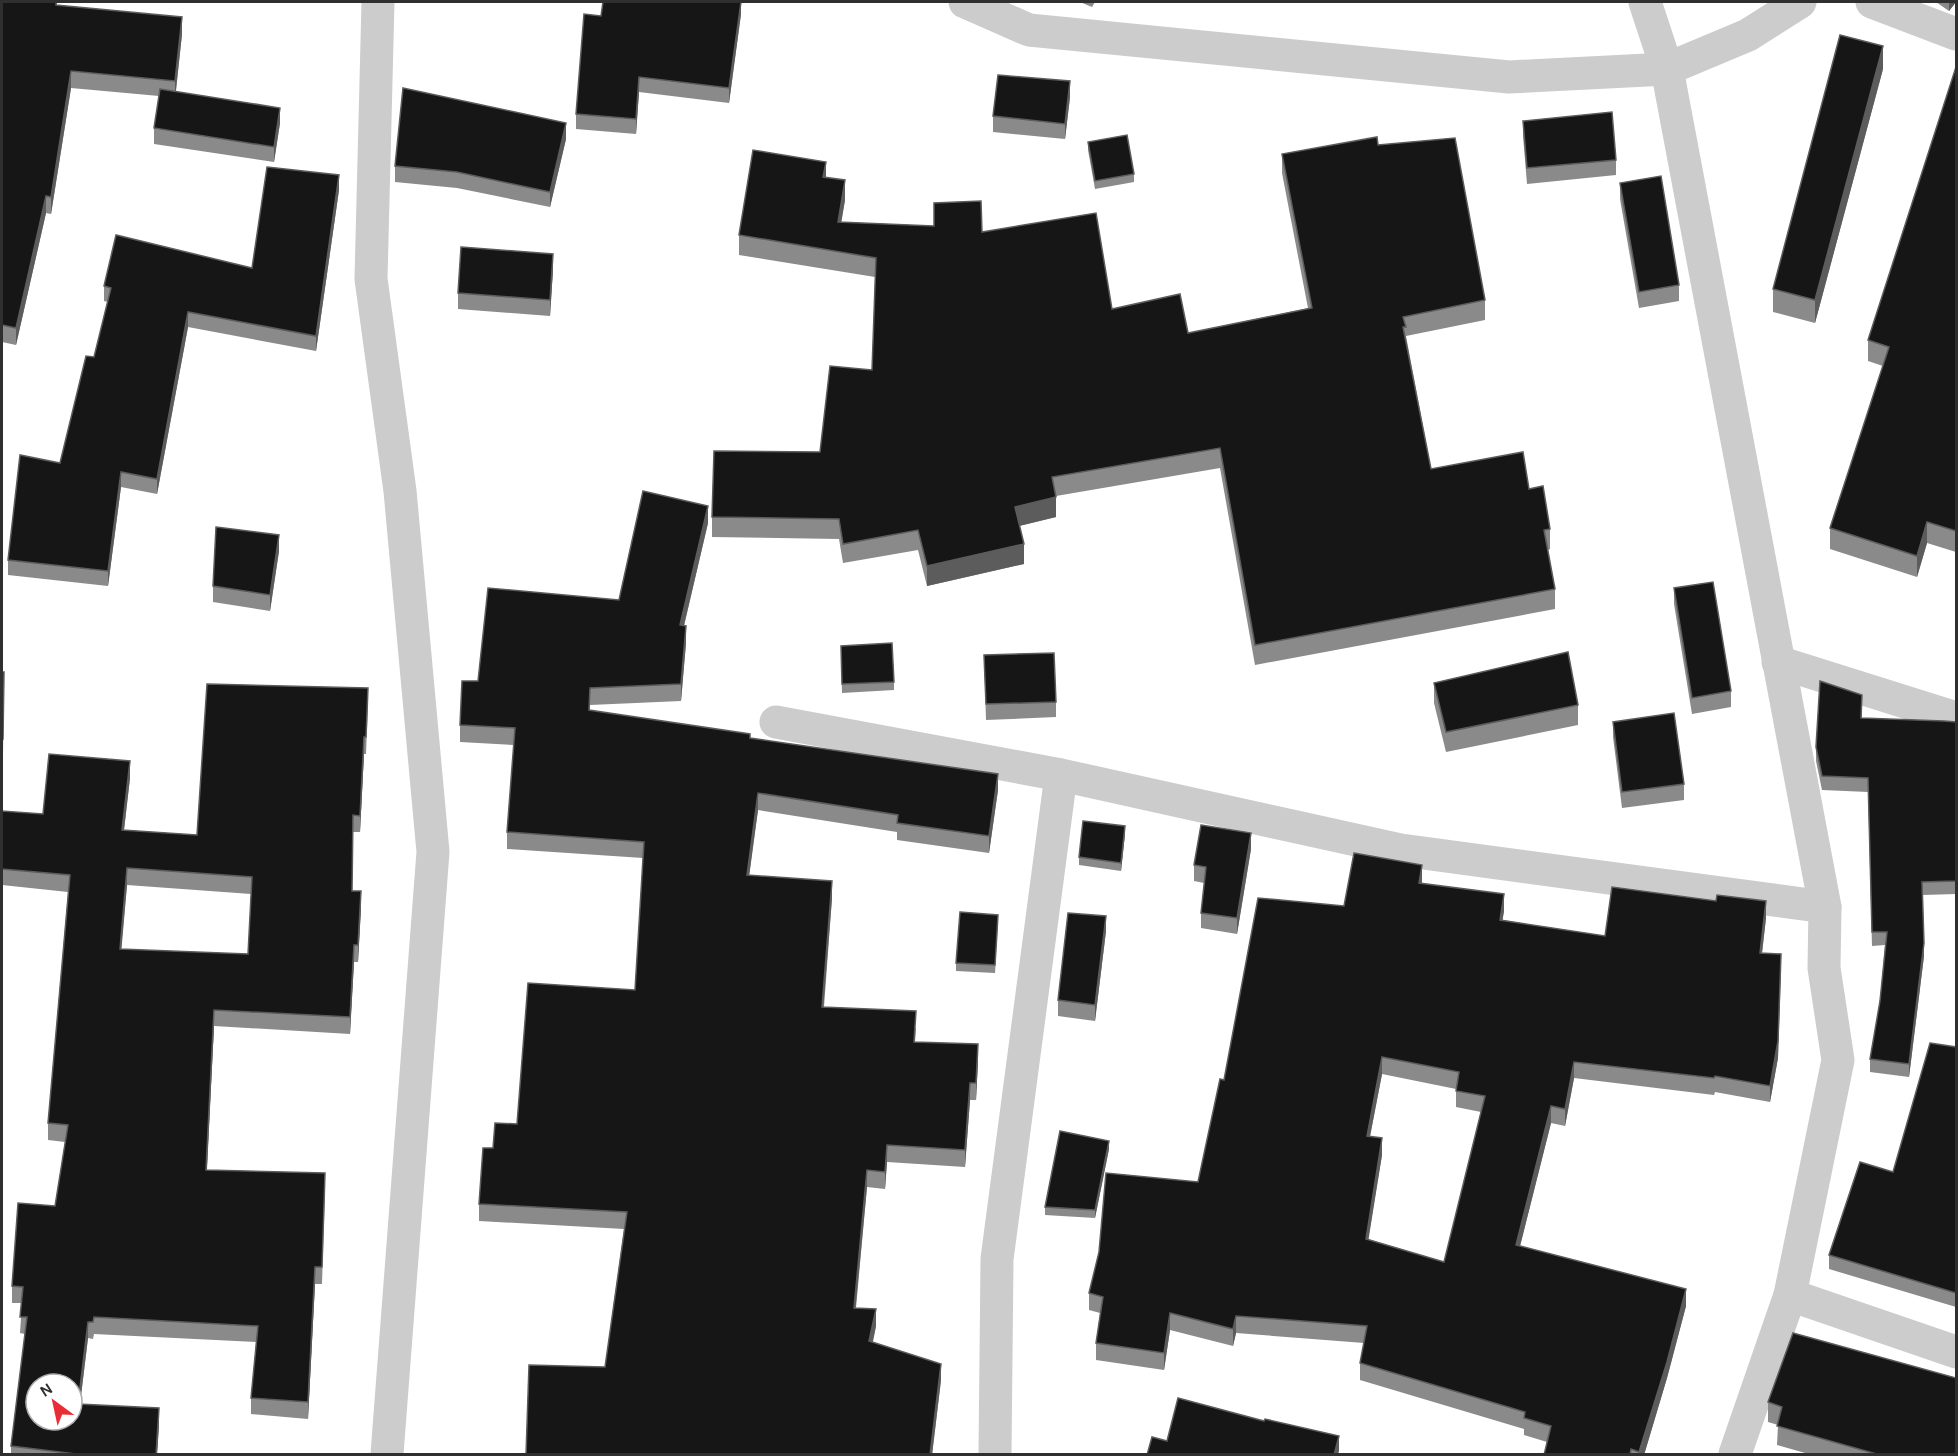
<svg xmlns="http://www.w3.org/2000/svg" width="1958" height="1456" viewBox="0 0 1958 1456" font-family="Karla,sans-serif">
  <rect width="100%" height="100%" fill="#fff"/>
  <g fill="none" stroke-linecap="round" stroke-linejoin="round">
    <!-- minor -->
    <g stroke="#ccc" stroke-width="33">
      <path d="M 378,2 L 371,279 L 400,491 L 433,852 L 387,1454"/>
      <path d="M 965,2 L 1029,30 L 1509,77 L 1667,69 L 1748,35 L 1800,2"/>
      <path d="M 1645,2 L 1667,69 L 1825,907 L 1824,968 L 1838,1060 L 1790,1295 L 1735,1454"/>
      <path d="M 1872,2 L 1956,34"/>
      <path d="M 1778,662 L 1956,718"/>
      <path d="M 776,722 L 1061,775 L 1401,850 L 1825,907"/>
      <path d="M 1790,1295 L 1956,1352"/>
      <path d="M 995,1454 L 997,1259 L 1061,775"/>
    </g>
  </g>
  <!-- wall -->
  <g fill="#8a8a8a" fill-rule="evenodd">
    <path d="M 2,2 L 57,2 L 57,6 L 182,34 L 176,91 L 280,123 L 274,162 L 154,144 L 154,128 L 159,96 L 71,88 L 51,214 L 46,213 L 16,345 L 2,342 Z"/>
    <path d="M 1080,2 L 1095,2 L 1092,7 Z"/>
    <path d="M 1936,2 L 1956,2 L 1949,11 Z"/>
    <path d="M 741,14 L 729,103 L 639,92 L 636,134 L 576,129 L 576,114 L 601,16 Z"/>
    <path d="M 1956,67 L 1956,552 L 1927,543 L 1917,577 L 1830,549 L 1830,528 L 1883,366 L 1868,361 L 1868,340 Z"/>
    <path d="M 1883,69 L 1815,323 L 1773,312 L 1773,289 Z"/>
    <path d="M 1070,97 L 1065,139 L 993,132 L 993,116 Z"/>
    <path d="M 1523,121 L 1616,160 L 1616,175 L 1527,184 L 1523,136 Z"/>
    <path d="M 566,139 L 550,207 L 457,188 L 395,182 L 395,166 Z"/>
    <path d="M 1088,142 L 1134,174 L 1134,182 L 1095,189 L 1088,150 Z"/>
    <path d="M 1378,145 L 1485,300 L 1485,320 L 1406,336 L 1431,469 L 1529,489 L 1550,529 L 1550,549 L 1548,550 L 1555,589 L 1555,609 L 1255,665 L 1220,468 L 1056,496 L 1056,517 L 1019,526 L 1024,564 L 927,586 L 918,550 L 843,563 L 839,539 L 712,537 L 712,517 L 820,452 L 872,370 L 875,277 L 739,255 L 739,235 L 826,177 L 845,200 L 841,222 L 934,226 L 934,203 L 1112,309 L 1188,333 L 1308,308 L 1282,173 L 1282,154 Z"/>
    <path d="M 1620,183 L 1679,285 L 1679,301 L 1639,308 L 1620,199 Z"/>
    <path d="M 339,190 L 316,351 L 188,327 L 157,494 L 121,487 L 108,586 L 8,575 L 8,560 L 60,463 L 94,357 L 108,302 L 104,301 L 104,286 L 252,268 Z"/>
    <path d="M 553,270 L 550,316 L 458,309 L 458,293 Z"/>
    <path d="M 708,523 L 684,626 L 686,643 L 681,701 L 590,705 L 590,710 L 750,738 L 998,790 L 989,853 L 897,840 L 897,832 L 758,810 L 749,875 L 832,898 L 824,1007 L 916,1028 L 915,1042 L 978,1061 L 976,1100 L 970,1100 L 965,1167 L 887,1162 L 885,1189 L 867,1187 L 856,1308 L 876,1326 L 873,1342 L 941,1380 L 932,1455 L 526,1455 L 605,1367 L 624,1229 L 479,1221 L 479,1204 L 493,1148 L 517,1124 L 635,990 L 643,858 L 507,849 L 507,832 L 514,745 L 460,742 L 460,725 L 478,681 L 619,600 Z"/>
    <path d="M 279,551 L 270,611 L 213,602 L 213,586 Z"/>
    <path d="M 1674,588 L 1731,691 L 1731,707 L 1692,714 L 1674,604 Z"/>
    <path d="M 841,646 L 894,682 L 894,690 L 842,693 Z"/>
    <path d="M 984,655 L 1056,702 L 1056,717 L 986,720 Z"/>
    <path d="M 2,672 L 4,689 L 3,755 L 2,755 Z"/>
    <path d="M 1434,683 L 1578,705 L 1578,725 L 1446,752 L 1434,703 Z"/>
    <path d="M 368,704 L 366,754 L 364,754 L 360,832 L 353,832 L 352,891 L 361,908 L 358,962 L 354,962 L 350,1034 L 214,1026 L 207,1170 L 325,1190 L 322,1284 L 315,1284 L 308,1419 L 251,1414 L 251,1398 L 256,1342 L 94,1334 L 93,1339 L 88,1338 L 80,1404 L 159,1425 L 157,1455 L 11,1455 L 11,1446 L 25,1334 L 20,1333 L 22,1303 L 12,1303 L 12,1286 L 55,1206 L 65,1142 L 48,1140 L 48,1123 L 68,892 L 2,885 L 2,811 L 43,814 L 130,778 L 124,830 L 197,835 ZM 127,885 L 251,894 L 248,954 L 121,949 Z"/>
    <path d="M 1862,708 L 1862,718 L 1956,722 L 1956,894 L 1923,895 L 1924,956 L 1909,1077 L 1870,1072 L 1870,1059 L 1880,1001 L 1885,945 L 1872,946 L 1868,792 L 1822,790 L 1816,761 L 1816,747 Z"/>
    <path d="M 1613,722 L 1684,784 L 1684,800 L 1622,808 L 1613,737 Z"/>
    <path d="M 1125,834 L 1121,871 L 1079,865 L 1079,857 Z"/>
    <path d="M 1251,849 L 1237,934 L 1201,928 L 1201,913 L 1204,883 L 1194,881 L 1194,865 Z"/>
    <path d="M 1422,883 L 1504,911 L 1502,920 L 1605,936 L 1766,918 L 1762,953 L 1781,971 L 1778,1058 L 1770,1102 L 1715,1092 L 1714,1095 L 1574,1078 L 1565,1126 L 1551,1123 L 1520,1246 L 1686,1306 L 1667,1378 L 1644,1455 L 1544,1455 L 1547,1442 L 1524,1435 L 1524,1429 L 1360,1380 L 1360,1363 L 1364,1343 L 1236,1333 L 1233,1346 L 1170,1330 L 1164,1370 L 1096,1360 L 1096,1343 L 1100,1313 L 1089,1310 L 1089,1293 L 1198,1182 L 1344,906 ZM 1382,1074 L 1456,1089 L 1456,1107 L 1481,1112 L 1444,1262 L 1368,1239 L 1382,1155 L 1370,1136 Z"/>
    <path d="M 998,923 L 995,973 L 956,971 L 956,963 Z"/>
    <path d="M 1106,931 L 1095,1021 L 1058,1016 L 1058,1000 Z"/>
    <path d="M 1956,1047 L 1956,1307 L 1829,1269 L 1829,1255 L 1893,1172 Z"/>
    <path d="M 1109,1149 L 1095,1218 L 1045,1215 L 1045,1207 Z"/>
    <path d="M 1768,1402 L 1956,1455 L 1812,1455 L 1777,1445 L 1778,1425 L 1768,1422 Z"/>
  </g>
  <!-- shaded-wall -->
  <g fill="#5c5c5c">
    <path d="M 741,2 L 741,14 L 729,103 L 729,88 Z"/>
    <path d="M 1949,2 L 1956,2 L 1949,11 Z"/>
    <path d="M 182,17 L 182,34 L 175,98 L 175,81 Z"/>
    <path d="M 1883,46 L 1883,69 L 1815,323 L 1815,300 Z"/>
    <path d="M 71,71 L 71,88 L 51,214 L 51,197 Z"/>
    <path d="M 639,77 L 639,92 L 636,134 L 636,119 Z"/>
    <path d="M 1070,81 L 1070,97 L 1065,139 L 1065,124 Z"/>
    <path d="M 280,108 L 280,123 L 274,162 L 274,147 Z"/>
    <path d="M 566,123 L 566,139 L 550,207 L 550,192 Z"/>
    <path d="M 826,162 L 826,182 L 823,177 Z"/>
    <path d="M 339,175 L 339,190 L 316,351 L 316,336 Z"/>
    <path d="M 845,180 L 845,200 L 838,242 L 838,222 Z"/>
    <path d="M 46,196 L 46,213 L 16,345 L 16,328 Z"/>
    <path d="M 553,254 L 553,270 L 550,316 L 550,300 Z"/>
    <path d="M 188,312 L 188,327 L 157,494 L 157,479 Z"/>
    <path d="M 121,472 L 121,487 L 108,586 L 108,571 Z"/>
    <path d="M 1056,497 L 1056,517 L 1015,527 L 1015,507 Z"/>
    <path d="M 708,506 L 708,523 L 680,642 L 680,625 Z"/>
    <path d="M 1927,522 L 1927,543 L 1917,577 L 1917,556 Z"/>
    <path d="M 279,535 L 279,551 L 270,611 L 270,595 Z"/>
    <path d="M 1024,544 L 1024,564 L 927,586 L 927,566 Z"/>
    <path d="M 686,626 L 686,643 L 681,701 L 681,684 Z"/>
    <path d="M 364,737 L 364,754 L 360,832 L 360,816 Z"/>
    <path d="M 130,761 L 130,778 L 122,847 L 122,830 Z"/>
    <path d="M 998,774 L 998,790 L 989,853 L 989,836 Z"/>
    <path d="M 758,793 L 758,810 L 747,892 L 747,875 Z"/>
    <path d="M 1125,826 L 1125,834 L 1121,871 L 1121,863 Z"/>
    <path d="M 1251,833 L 1251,849 L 1237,934 L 1237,918 Z"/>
    <path d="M 1422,865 L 1422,882 L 1419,900 L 1419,883 Z"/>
    <path d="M 127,868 L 127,885 L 120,966 L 120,949 Z"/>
    <path d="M 832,881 L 832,898 L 822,1024 L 822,1007 Z"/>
    <path d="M 361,891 L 361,908 L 358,962 L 358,945 Z"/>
    <path d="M 1504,894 L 1504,911 L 1500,937 L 1500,920 Z"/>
    <path d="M 1766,901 L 1766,918 L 1760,970 L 1760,953 Z"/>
    <path d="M 1106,916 L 1106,931 L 1095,1021 L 1095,1005 Z"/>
    <path d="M 1924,943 L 1924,956 L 1909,1077 L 1909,1064 Z"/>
    <path d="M 354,945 L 354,962 L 350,1034 L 350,1017 Z"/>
    <path d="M 1781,954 L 1778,1058 L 1770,1102 L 1770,1086 Z"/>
    <path d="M 214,1010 L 214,1026 L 206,1186 L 206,1170 Z"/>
    <path d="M 978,1044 L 978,1061 L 976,1100 L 976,1083 Z"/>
    <path d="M 1382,1057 L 1382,1074 L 1367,1152 L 1367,1136 Z"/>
    <path d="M 1574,1062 L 1574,1078 L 1565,1126 L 1565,1109 Z"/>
    <path d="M 970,1083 L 970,1100 L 965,1167 L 965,1150 Z"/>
    <path d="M 1551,1106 L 1551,1123 L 1516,1262 L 1516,1245 Z"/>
    <path d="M 1382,1138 L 1382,1155 L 1366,1255 L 1366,1239 Z"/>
    <path d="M 1109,1141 L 1109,1149 L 1095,1218 L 1095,1210 Z"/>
    <path d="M 887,1145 L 887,1162 L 885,1189 L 885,1172 Z"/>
    <path d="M 867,1170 L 867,1187 L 854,1324 L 854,1308 Z"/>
    <path d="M 315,1267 L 315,1284 L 308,1419 L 308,1402 Z"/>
    <path d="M 1686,1289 L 1686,1306 L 1667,1378 L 1644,1455 L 1639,1455 Z"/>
    <path d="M 876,1309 L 876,1326 L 869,1358 L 869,1341 Z"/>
    <path d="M 1170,1313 L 1170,1330 L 1164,1370 L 1164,1353 Z"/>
    <path d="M 1236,1316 L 1236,1333 L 1233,1346 L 1233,1329 Z"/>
    <path d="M 88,1322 L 88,1338 L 78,1420 L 78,1404 Z"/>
    <path d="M 941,1364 L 941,1380 L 932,1455 L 930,1455 Z"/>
    <path d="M 159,1408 L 159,1425 L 157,1455 L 156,1455 Z"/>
    <path d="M 1339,1436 L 1339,1451 L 1338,1455 L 1334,1455 Z"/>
  </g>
  <!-- building -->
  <g fill="#161616" stroke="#5c5c5c" stroke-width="1.5" fill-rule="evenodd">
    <path d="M 2,2 L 56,2 L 56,5 L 182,17 L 175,81 L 71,71 L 51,197 L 46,196 L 16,328 L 2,325 Z"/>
    <path d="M 603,2 L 741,2 L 729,88 L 639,77 L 636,119 L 576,114 L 584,14 L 601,16 Z"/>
    <path d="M 1840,35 L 1883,46 L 1815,300 L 1773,289 Z"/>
    <path d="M 1956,67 L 1956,531 L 1927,522 L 1917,556 L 1830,528 L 1889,347 L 1868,340 Z"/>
    <path d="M 998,75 L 1070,81 L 1065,124 L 993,116 Z"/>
    <path d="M 403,88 L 566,123 L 550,192 L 457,172 L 395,166 Z"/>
    <path d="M 160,89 L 280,108 L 274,147 L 154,128 Z"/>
    <path d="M 1612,112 L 1616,160 L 1527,168 L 1523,121 Z"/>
    <path d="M 1127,135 L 1134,174 L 1095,181 L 1088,142 Z"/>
    <path d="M 1377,137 L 1378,145 L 1455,138 L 1485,300 L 1403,317 L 1406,327 L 1403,327 L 1431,469 L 1523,452 L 1529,489 L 1543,486 L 1550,529 L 1544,530 L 1555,589 L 1255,645 L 1220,448 L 1052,477 L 1056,497 L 1015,507 L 1024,544 L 927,566 L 918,530 L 843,544 L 839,519 L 712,517 L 714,451 L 820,452 L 830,366 L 872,370 L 876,258 L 739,235 L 753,150 L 826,162 L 823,177 L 845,180 L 838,222 L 934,226 L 934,203 L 981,201 L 982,232 L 1096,213 L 1112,309 L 1180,294 L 1188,333 L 1312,308 L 1282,154 Z"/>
    <path d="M 267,167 L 339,175 L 316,336 L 188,312 L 157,479 L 121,472 L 108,571 L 8,560 L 20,455 L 60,463 L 86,356 L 94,357 L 111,288 L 104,286 L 116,235 L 252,268 Z"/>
    <path d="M 1661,176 L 1679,285 L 1639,292 L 1620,183 Z"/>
    <path d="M 461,247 L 553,254 L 550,300 L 458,293 Z"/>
    <path d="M 643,491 L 708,506 L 680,625 L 686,626 L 681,684 L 590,688 L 589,710 L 750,734 L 750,738 L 998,774 L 989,836 L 897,823 L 898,815 L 758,793 L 747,875 L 832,881 L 822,1007 L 916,1011 L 914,1042 L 978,1044 L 976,1083 L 970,1083 L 965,1150 L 887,1145 L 885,1172 L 867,1170 L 854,1308 L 876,1309 L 869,1341 L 941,1364 L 930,1455 L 526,1455 L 529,1365 L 605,1367 L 627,1212 L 479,1204 L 483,1148 L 493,1148 L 495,1123 L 517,1124 L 528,983 L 635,990 L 644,842 L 507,832 L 515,728 L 460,725 L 462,681 L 478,681 L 488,588 L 619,600 Z"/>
    <path d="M 216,527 L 279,535 L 270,595 L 213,586 Z"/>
    <path d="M 1713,582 L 1731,691 L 1692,698 L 1674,588 Z"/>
    <path d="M 892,643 L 894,682 L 842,684 L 841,646 Z"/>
    <path d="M 1568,652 L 1578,705 L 1446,732 L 1434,683 Z"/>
    <path d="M 1054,653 L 1056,702 L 986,704 L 984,655 Z"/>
    <path d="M 2,672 L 4,672 L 3,739 L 2,739 Z"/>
    <path d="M 1820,681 L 1862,695 L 1861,718 L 1944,721 L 1956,722 L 1956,881 L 1922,882 L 1924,943 L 1909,1064 L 1870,1059 L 1880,1001 L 1887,932 L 1872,932 L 1868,778 L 1822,776 L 1816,747 Z"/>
    <path d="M 207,684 L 368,688 L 366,737 L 364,737 L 360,816 L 353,815 L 352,891 L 361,891 L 358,945 L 354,945 L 350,1017 L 214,1010 L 206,1170 L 325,1173 L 322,1267 L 315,1267 L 308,1402 L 251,1398 L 258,1326 L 94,1317 L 93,1322 L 88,1322 L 78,1404 L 159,1408 L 156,1455 L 84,1455 L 11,1446 L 27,1317 L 20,1317 L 23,1287 L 12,1286 L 18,1203 L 55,1206 L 68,1125 L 48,1123 L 70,875 L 2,869 L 2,811 L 43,814 L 49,754 L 130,761 L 122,830 L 197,835 ZM 127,868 L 252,877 L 248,954 L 120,949 ZM 36,1384 L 72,1384 L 72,1420 L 36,1420 Z"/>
    <path d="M 1674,713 L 1684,784 L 1622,792 L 1613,722 Z"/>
    <path d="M 1083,821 L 1125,826 L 1121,863 L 1079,857 Z"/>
    <path d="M 1201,825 L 1251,833 L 1237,918 L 1201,913 L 1206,867 L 1194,865 Z"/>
    <path d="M 1354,853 L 1422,865 L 1419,883 L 1504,894 L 1500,920 L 1605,936 L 1612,887 L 1716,901 L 1717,895 L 1766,901 L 1760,953 L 1781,954 L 1778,1041 L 1770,1086 L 1715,1076 L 1714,1078 L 1574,1062 L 1565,1109 L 1551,1106 L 1516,1245 L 1686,1289 L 1667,1362 L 1639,1452 L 1631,1449 L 1630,1455 L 1544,1455 L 1551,1426 L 1524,1418 L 1525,1412 L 1360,1363 L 1367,1326 L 1236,1316 L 1233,1329 L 1170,1313 L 1164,1353 L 1096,1343 L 1103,1297 L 1089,1293 L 1099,1252 L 1106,1173 L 1198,1182 L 1220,1079 L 1224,1080 L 1258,898 L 1344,906 ZM 1382,1057 L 1459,1072 L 1456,1091 L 1485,1096 L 1444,1262 L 1366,1239 L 1382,1138 L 1367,1136 Z"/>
    <path d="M 960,912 L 998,915 L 995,965 L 956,963 Z"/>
    <path d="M 1068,913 L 1106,916 L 1095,1005 L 1058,1000 Z"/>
    <path d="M 1930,1043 L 1956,1047 L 1956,1293 L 1829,1255 L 1860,1162 L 1893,1172 Z"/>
    <path d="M 1060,1131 L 1109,1141 L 1095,1210 L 1045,1207 Z"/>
    <path d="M 1793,1333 L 1956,1378 L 1956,1455 L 1880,1455 L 1777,1426 L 1782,1407 L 1768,1402 Z"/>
    <path d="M 1178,1398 L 1264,1421 L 1265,1419 L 1339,1436 L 1334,1455 L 1147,1455 L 1152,1437 L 1167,1441 Z"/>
  </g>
  <!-- border -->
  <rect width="1958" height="1456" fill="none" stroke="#2f2f2f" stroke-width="6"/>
  <!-- north arrow -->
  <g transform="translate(54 1402) rotate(327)"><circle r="28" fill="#ffffff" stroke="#acacac" stroke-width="1.5"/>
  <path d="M0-4.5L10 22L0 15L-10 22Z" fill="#e92d35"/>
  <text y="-9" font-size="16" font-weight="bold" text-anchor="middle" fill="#2f2f2f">N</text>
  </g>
</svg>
